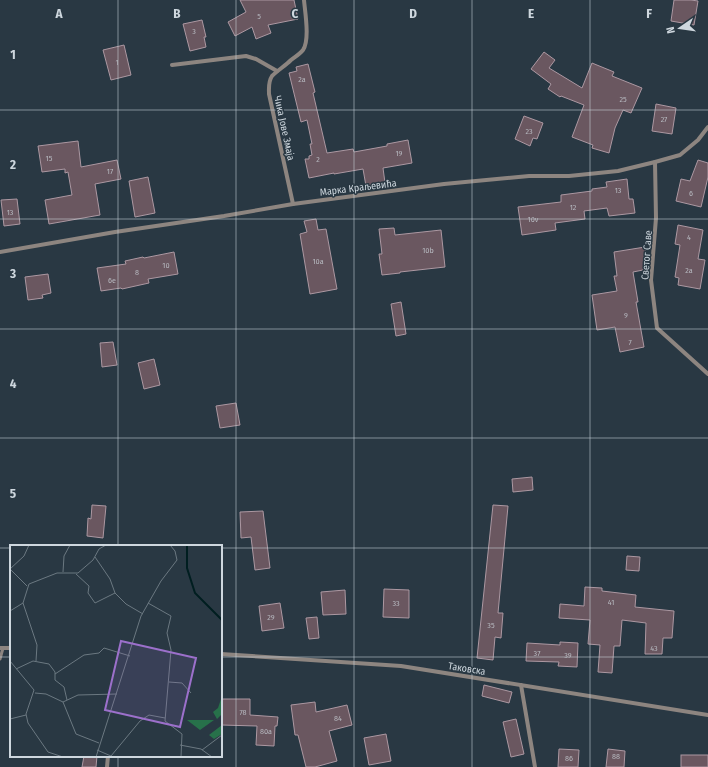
<svg xmlns="http://www.w3.org/2000/svg" width="708" height="767" viewBox="0 0 708 767" font-family="'Fira Sans Condensed',sans-serif">
  <rect width="100%" height="100%" fill="#293843"/>
  <!-- building -->
  <g fill="#6a5760" stroke="#ac98a2">
    <path d="M 240,0 L 294,0 L 298,19 L 268,25 L 271,33 L 256,39 L 252,27 L 235,36 L 228,22 L 246,12 Z"/>
    <path d="M 674,0 L 691,0 L 698,1 L 694,25 L 671,21 Z"/>
    <path d="M 202,20 L 206,37 L 204,37 L 206,47 L 190,51 L 183,24 Z"/>
    <path d="M 124,45 L 131,75 L 111,80 L 103,50 Z"/>
    <path d="M 544,52 L 555,60 L 549,68 L 582,88 L 592,63 L 614,72 L 612,76 L 642,88 L 631,113 L 623,110 L 615,128 L 609,153 L 592,148 L 593,145 L 572,137 L 584,105 L 561,96 L 560,97 L 548,89 L 551,84 L 531,69 Z"/>
    <path d="M 308,64 L 315,92 L 313,93 L 327,153 L 353,149 L 354,152 L 387,146 L 387,144 L 408,140 L 412,163 L 383,168 L 385,183 L 366,186 L 363,169 L 334,174 L 334,173 L 309,178 L 305,159 L 309,159 L 309,156 L 312,155 L 310,144 L 312,144 L 307,120 L 301,122 L 289,73 L 297,71 L 296,67 Z"/>
    <path d="M 656,104 L 676,108 L 672,134 L 652,131 Z"/>
    <path d="M 524,116 L 543,123 L 537,139 L 533,138 L 530,146 L 515,139 Z"/>
    <path d="M 78,141 L 81,167 L 117,160 L 121,179 L 95,184 L 100,215 L 49,224 L 45,200 L 72,195 L 68,172 L 65,173 L 65,169 L 42,172 L 38,146 Z"/>
    <path d="M 698,160 L 708,163 L 708,177 L 701,207 L 676,201 L 681,179 L 690,181 Z"/>
    <path d="M 148,177 L 155,213 L 135,217 L 129,181 Z"/>
    <path d="M 627,179 L 629,199 L 633,199 L 635,213 L 609,216 L 607,208 L 584,211 L 585,219 L 555,223 L 556,230 L 522,235 L 518,207 L 561,202 L 561,195 L 592,191 L 592,189 L 607,187 L 606,182 Z"/>
    <path d="M 17,199 L 20,224 L 4,226 L 1,200 Z"/>
    <path d="M 316,219 L 318,230 L 326,229 L 337,289 L 310,294 L 300,234 L 307,232 L 304,221 Z"/>
    <path d="M 678,225 L 703,230 L 698,259 L 705,260 L 700,289 L 678,285 L 679,278 L 675,277 L 680,245 L 675,244 Z"/>
    <path d="M 394,228 L 395,235 L 441,230 L 445,267 L 400,272 L 400,273 L 382,275 L 379,254 L 382,254 L 379,229 Z"/>
    <path d="M 645,247 L 648,269 L 633,272 L 638,302 L 636,302 L 644,347 L 620,352 L 615,327 L 597,330 L 592,295 L 617,291 L 614,276 L 617,276 L 614,252 Z"/>
    <path d="M 174,252 L 178,274 L 148,279 L 149,283 L 122,289 L 121,288 L 101,291 L 97,268 L 126,264 L 125,261 L 143,257 L 144,258 Z"/>
    <path d="M 48,274 L 51,293 L 42,295 L 43,298 L 28,300 L 25,277 Z"/>
    <path d="M 401,302 L 406,334 L 396,336 L 391,304 Z"/>
    <path d="M 113,342 L 117,365 L 102,367 L 100,343 Z"/>
    <path d="M 154,359 L 160,385 L 144,389 L 138,363 Z"/>
    <path d="M 236,403 L 240,425 L 220,428 L 216,406 Z"/>
    <path d="M 532,477 L 533,490 L 513,492 L 512,479 Z"/>
    <path d="M 92,505 L 106,506 L 103,538 L 87,536 L 88,518 L 91,519 Z"/>
    <path d="M 493,505 L 508,506 L 498,613 L 503,613 L 501,638 L 495,637 L 493,660 L 477,658 Z"/>
    <path d="M 263,511 L 270,568 L 255,570 L 251,537 L 241,538 L 240,512 Z"/>
    <path d="M 627,556 L 640,557 L 639,571 L 626,570 Z"/>
    <path d="M 585,587 L 602,588 L 602,591 L 636,595 L 635,607 L 674,611 L 672,638 L 663,638 L 662,654 L 645,654 L 646,623 L 622,620 L 620,646 L 614,646 L 612,673 L 598,672 L 600,645 L 588,644 L 590,620 L 559,618 L 560,604 L 584,606 Z"/>
    <path d="M 384,589 L 409,590 L 409,618 L 383,617 Z"/>
    <path d="M 345,590 L 346,614 L 323,615 L 321,592 Z"/>
    <path d="M 280,603 L 284,628 L 262,631 L 259,606 Z"/>
    <path d="M 317,617 L 319,638 L 309,639 L 306,618 Z"/>
    <path d="M 560,642 L 578,643 L 577,667 L 558,666 L 559,662 L 526,661 L 527,643 L 560,645 Z"/>
    <path d="M 484,685 L 512,692 L 509,703 L 482,696 Z"/>
    <path d="M 221,699 L 250,699 L 250,715 L 278,717 L 277,726 L 275,726 L 274,746 L 256,745 L 257,726 L 221,725 Z"/>
    <path d="M 315,702 L 316,712 L 347,705 L 352,725 L 329,731 L 337,761 L 315,767 L 306,767 L 298,735 L 295,735 L 291,705 Z"/>
    <path d="M 516,719 L 524,754 L 511,757 L 503,722 Z"/>
    <path d="M 386,734 L 391,761 L 369,765 L 364,738 Z"/>
    <path d="M 559,749 L 579,750 L 578,767 L 558,767 Z"/>
    <path d="M 608,749 L 625,751 L 624,767 L 606,767 Z"/>
    <rect x="681" y="755" width="27" height="12"/>
    <path d="M 84,756 L 97,756 L 96,767 L 82,767 Z"/>
  </g>
  <g fill="none" stroke-linecap="round" stroke-linejoin="round">
    <!-- service -->
    <path stroke="#8d8580" stroke-width="3" d="M 0,659 L 3,648"/>
    <!-- minor -->
    <g stroke="#8d8580" stroke-width="4">
      <path d="M 172,65 L 246,56 L 256,59 L 277,71"/>
      <path d="M 655,162 L 656,218 L 651,280 L 657,328 L 708,374"/>
      <path d="M 293,204 L 269,94 C 269,88 268,82 272,76 C 278,70 285,66 291,60 C 295,57 300,54 303,50 C 310,40 305,12 304,0"/>
      <path d="M 0,252 L 115,232 L 224,216 L 293,204 L 444,184 L 529,176 L 569,176 L 618,171 L 655,162 L 680,155 L 698,140 L 708,127"/>
      <path d="M 0,648 L 11,648"/>
      <path d="M 221,654 L 401,666 L 708,715"/>
      <path d="M 521,685 L 535,767"/>
      <path d="M 107,767 L 108,756"/>
    </g>
  </g>
  <!-- grid -->
  <path fill="none" stroke="#ced7de" stroke-width="1" stroke-opacity="0.55" d="M 118,0 L 118,546M 236,0 L 236,767M 354,0 L 354,767M 472,0 L 472,767M 590,0 L 590,767M 0,110 L 708,110M 0,219 L 708,219M 0,329 L 708,329M 0,438 L 708,438M 0,548 L 11,548M 221,548 L 708,548M 0,657 L 11,657M 221,657 L 708,657M 118,756 L 118,767"/>
  <g text-anchor="middle" stroke-width="3" stroke-linejoin="round" paint-order="stroke">
    <!-- number labels -->
    <g font-size="8" fill="#b5b7be">
      <text x="259" y="19">5</text>
      <text x="194" y="34">3</text>
      <text x="117" y="65">1</text>
      <text x="302" y="82">2a</text>
      <text x="623" y="102">25</text>
      <text x="664" y="122">27</text>
      <text x="529" y="134">23</text>
      <text x="399" y="156">19</text>
      <text x="49" y="161">15</text>
      <text x="318" y="162">2</text>
      <text x="110" y="174">17</text>
      <text x="618" y="193">13</text>
      <text x="691" y="196">6</text>
      <text x="573" y="210">12</text>
      <text x="10" y="215">13</text>
      <text x="533" y="222">10v</text>
      <text x="689" y="240">4</text>
      <text x="428" y="253">10b</text>
      <text x="318" y="264">10a</text>
      <text x="166" y="268">10</text>
      <text x="689" y="273">2a</text>
      <text x="137" y="275">8</text>
      <text x="112" y="283">6e</text>
      <text x="626" y="318">9</text>
      <text x="630" y="345">7</text>
      <text x="611" y="605">41</text>
      <text x="396" y="606">33</text>
      <text x="271" y="620">29</text>
      <text x="491" y="628">35</text>
      <text x="654" y="651">43</text>
      <text x="537" y="656">37</text>
      <text x="568" y="658">39</text>
      <text x="243" y="715">78</text>
      <text x="338" y="721">84</text>
      <text x="266" y="734">80a</text>
      <text x="616" y="759">88</text>
      <text x="569" y="761">86</text>
    </g>
    <!-- street labels -->
    <g font-size="10" fill="#ced7de" stroke="#293843">
      <text transform="translate(285 128) rotate(78)" y="4">Чика Јове Змаја</text>
      <text transform="translate(358 187) rotate(-7)" y="4">Марка Краљевића</text>
      <text transform="translate(646 255) rotate(-86)" y="4">Светог Саве</text>
      <text transform="translate(467 668) rotate(9)" y="4">Таковска</text>
    </g>
  </g>
  <!-- overview -->
  <g transform="translate(10 545)">
    <rect width="212" height="212" fill="#293843"/>
    <path d="M 212,151 L 212,169 L 207,174 L 203,167 L 208,163 ZM 177,175 L 204,175 L 190,185 ZM 212,180 L 212,189 L 204,194 L 199,190 Z" fill="#27714a"/>
    <path fill="none" stroke="#001e20" stroke-width="2" d="M 177,0 L 177,23 L 185,48 L 212,75"/>
    <path fill="none" stroke="#6b7881" stroke-width="1" d="M 85,12 L 100,34 L 105,48 L 116,59 L 133,69M 0,24 L 14,11 L 19,0M 0,24 L 17,41M 53,27 L 54,11 L 60,0M 66,29 L 79,41 L 78,48 L 85,58 L 105,48M 13,58 L 27,100 L 26,116M 138,58 L 161,71 L 157,88 L 161,105 L 155,176 L 172,189 L 171,212M 0,66 L 13,58 L 19,39 L 47,28 L 68,28 L 83,15 L 89,4 L 96,0M 0,116 L 24,145 L 16,169 L 18,178 L 38,207 L 53,212M 6,124 L 23,116 L 39,119 L 45,127 L 45,135 L 54,142 L 57,155M 45,129 L 74,110 L 89,108 L 94,103 L 120,111M 159,137 L 172,138 L 181,148M 25,148 L 36,149 L 53,157 L 68,150 L 107,149M 53,157 L 66,189 L 89,198M 0,174 L 16,170M 170,200 L 191,204 L 202,212M 87,205 L 101,211 L 130,176 L 139,170 L 155,173M 192,205 L 212,190M 86,212 L 131,71 L 151,36 L 167,15 L 165,6 L 160,0"/>
    <path fill="#9c70cb" fill-opacity="0.15" stroke="#9c70cb" stroke-width="2" d="M 111,96 L 186,113 L 170,182 L 95,165 Z"/>
    <rect width="212" height="212" fill="none" stroke="#ced7de" stroke-width="2"/>
  </g>
  <g font-size="13" text-anchor="middle" font-weight="bold" fill="#ced7de" stroke="#293843" stroke-width="3" stroke-linejoin="round" paint-order="stroke">
    <text x="59" y="18">A</text>
    <text x="177" y="18">B</text>
    <text x="295" y="18">C</text>
    <text x="413" y="18">D</text>
    <text x="531" y="18">E</text>
    <text x="649" y="18">F</text>
    <text x="13" y="59">1</text>
    <text x="13" y="169">2</text>
    <text x="13" y="278">3</text>
    <text x="13" y="388">4</text>
    <text x="13" y="498">5</text>
  </g>
  <!-- north arrow -->
  <g transform="translate(680 28) rotate(257)" stroke="#293843" stroke-width="3" paint-order="stroke">
  <path d="M0-3L7 15L0 10L-7 15Z" fill="#ced7de"/>
  <text y="-6" font-size="11" font-weight="bold" text-anchor="middle" fill="#ced7de">N</text>
  </g>
</svg>
